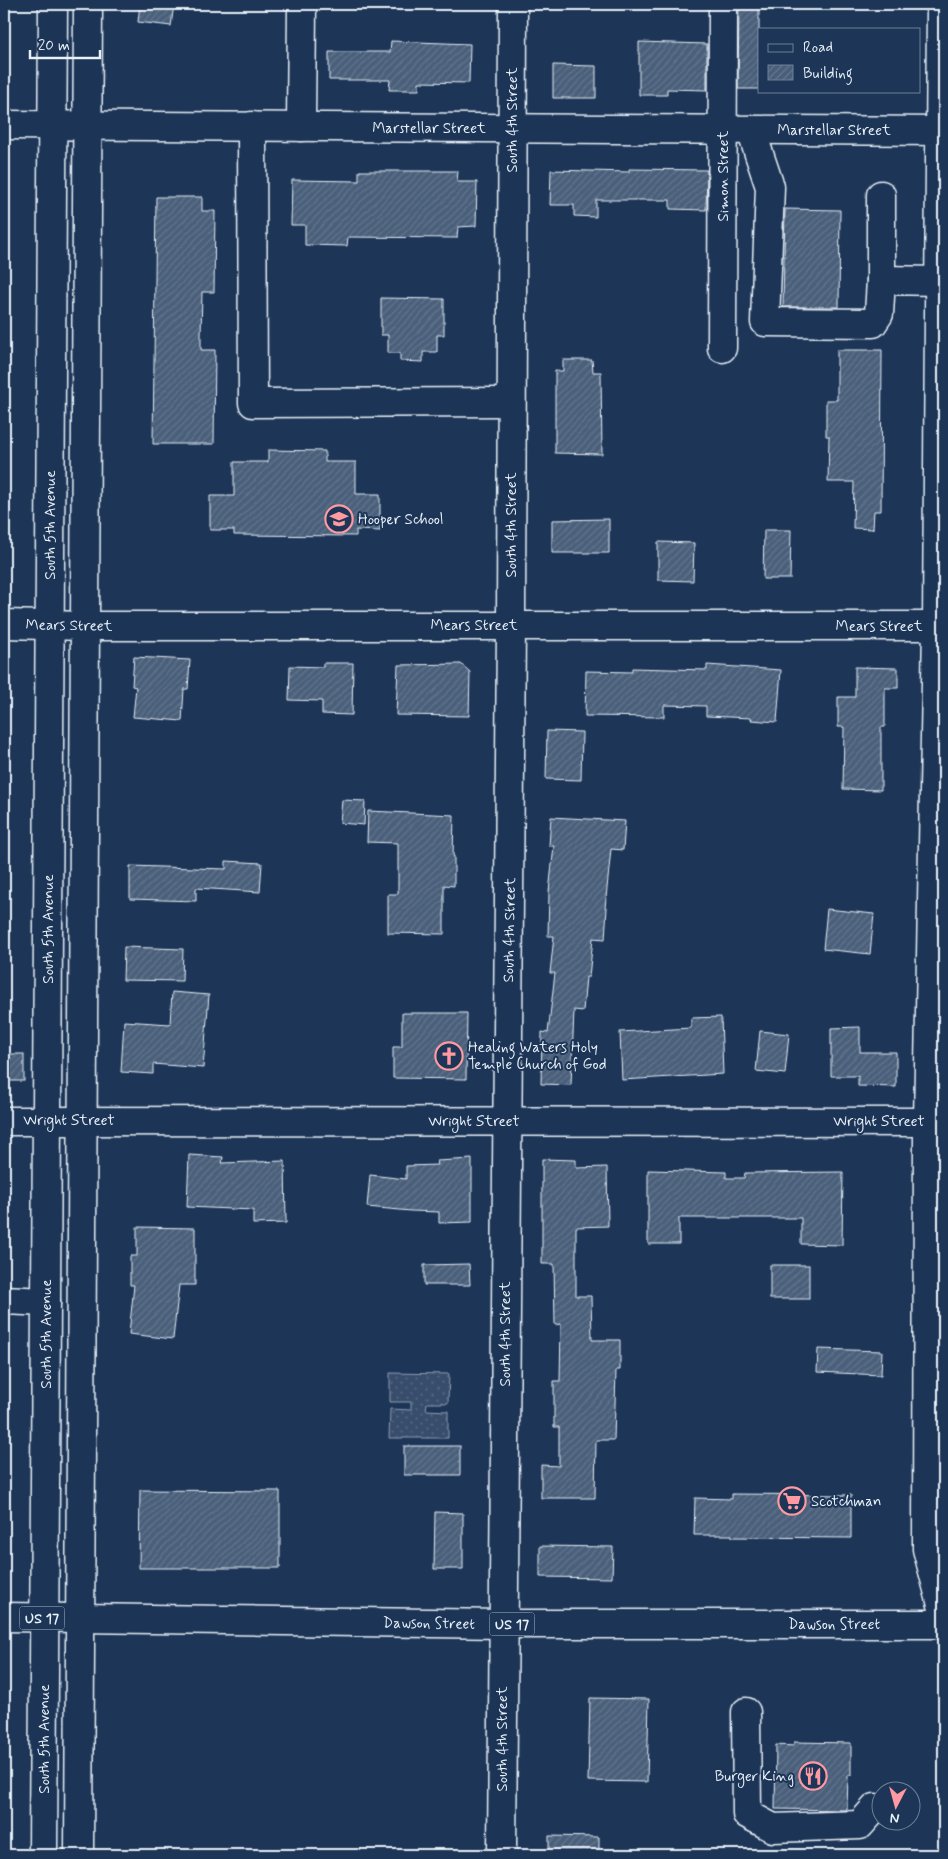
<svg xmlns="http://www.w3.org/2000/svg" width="948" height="1859" viewBox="0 0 948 1859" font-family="Mynerve,sans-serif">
  <defs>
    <pattern id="grass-dots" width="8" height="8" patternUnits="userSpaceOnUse" patternTransform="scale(1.25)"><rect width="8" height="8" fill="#374d6c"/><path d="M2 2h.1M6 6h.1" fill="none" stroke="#546782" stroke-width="1.8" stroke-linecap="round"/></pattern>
    <pattern id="building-hatch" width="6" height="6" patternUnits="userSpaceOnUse" patternTransform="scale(1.25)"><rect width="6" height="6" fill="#495e7a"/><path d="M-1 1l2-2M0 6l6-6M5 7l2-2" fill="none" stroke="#63768e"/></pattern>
  </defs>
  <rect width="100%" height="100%" fill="#1d3557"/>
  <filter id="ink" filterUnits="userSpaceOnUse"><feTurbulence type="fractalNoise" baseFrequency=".02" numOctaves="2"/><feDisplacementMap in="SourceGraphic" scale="10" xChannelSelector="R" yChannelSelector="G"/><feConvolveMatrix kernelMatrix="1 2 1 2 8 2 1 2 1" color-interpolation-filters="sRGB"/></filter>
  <g filter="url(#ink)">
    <!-- grass -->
    <path fill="url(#grass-dots)" stroke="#909fb2" d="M 390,1373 L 449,1374 L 448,1403 L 427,1403 L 426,1410 L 448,1411 L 448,1438 L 389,1438 L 390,1409 L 411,1410 L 411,1402 L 390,1402 Z"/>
    <!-- building -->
    <g fill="url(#building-hatch)" stroke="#e8f1f8">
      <path d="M 140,4 L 174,4 L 171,26 L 138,22 Z"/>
      <path d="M 739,4 L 759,4 L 759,89 L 738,89 Z"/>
      <path d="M 391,41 L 470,44 L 469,83 L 419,82 L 419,90 L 389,90 L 390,80 L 329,80 L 329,52 L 390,52 Z"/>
      <path d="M 639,42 L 707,44 L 707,90 L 667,89 L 667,95 L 639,95 Z"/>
      <path d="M 553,65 L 596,66 L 596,98 L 553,98 Z"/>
      <path d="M 629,169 L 707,170 L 706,210 L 670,209 L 670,200 L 596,200 L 596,217 L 574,216 L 574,205 L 550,205 L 551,170 L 629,172 Z"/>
      <path d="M 359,171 L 458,171 L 457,182 L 477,182 L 476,226 L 458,227 L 457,238 L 348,237 L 347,246 L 305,245 L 305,225 L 291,225 L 292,180 L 359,181 Z"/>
      <path d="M 156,197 L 202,197 L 202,211 L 215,211 L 214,292 L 202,292 L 201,336 L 201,350 L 215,350 L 214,444 L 153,444 Z"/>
      <path d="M 785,209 L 840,210 L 839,307 L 783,307 Z"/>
      <path d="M 381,298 L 444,299 L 444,335 L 437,335 L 437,352 L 423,352 L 423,362 L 400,361 L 400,353 L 388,353 L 388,335 L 381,335 Z"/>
      <path d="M 837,350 L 882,350 L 881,511 L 874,511 L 873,529 L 853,528 L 854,482 L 828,482 L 829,436 L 826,436 L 826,400 L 837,400 Z"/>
      <path d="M 563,360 L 592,360 L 593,372 L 601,372 L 602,454 L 555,453 L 555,371 L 563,371 Z"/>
      <path d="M 268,450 L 325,451 L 325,462 L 356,462 L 356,494 L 380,494 L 380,531 L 356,530 L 356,536 L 234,535 L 234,530 L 210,530 L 210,496 L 234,496 L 234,462 L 268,462 Z"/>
      <path d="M 609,519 L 609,553 L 552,553 L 552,520 Z"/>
      <path d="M 764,530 L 791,530 L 790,579 L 763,579 Z"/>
      <path d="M 658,542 L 694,543 L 693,581 L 658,580 Z"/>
      <path d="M 134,657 L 190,660 L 188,689 L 184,689 L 182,721 L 133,717 L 136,687 L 132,686 Z"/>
      <path d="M 323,663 L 353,663 L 352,715 L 322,714 L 322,701 L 289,700 L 290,666 L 323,667 Z"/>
      <path d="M 461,664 L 470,672 L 469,716 L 396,715 L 398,665 Z"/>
      <path d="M 707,665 L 781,670 L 777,722 L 751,720 L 752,718 L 706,716 L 706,706 L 664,705 L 664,717 L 585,716 L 586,671 L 632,672 L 632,668 L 707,670 Z"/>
      <path d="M 855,667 L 898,668 L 898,688 L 885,688 L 885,727 L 881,727 L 881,790 L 843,789 L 844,727 L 838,727 L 838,697 L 855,697 Z"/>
      <path d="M 547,731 L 582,732 L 581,780 L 546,779 Z"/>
      <path d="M 342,800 L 365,801 L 364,825 L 340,823 Z"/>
      <path d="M 368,811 L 454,815 L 453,856 L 454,856 L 454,886 L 444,885 L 444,934 L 388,933 L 388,894 L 398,894 L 398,843 L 367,842 Z"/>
      <path d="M 551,817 L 625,821 L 623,850 L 611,849 L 605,908 L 607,908 L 605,939 L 593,938 L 589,977 L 586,977 L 583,1011 L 574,1010 L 571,1085 L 541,1084 L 542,1032 L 548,1033 L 555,973 L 550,973 L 554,936 L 548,936 L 549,892 L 554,846 L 549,846 Z"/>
      <path d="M 226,861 L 262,863 L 260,892 L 196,888 L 196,901 L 130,899 L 130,866 L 226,869 Z"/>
      <path d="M 827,909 L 874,914 L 870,954 L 823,949 Z"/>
      <path d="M 124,947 L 183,949 L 182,981 L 123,980 Z"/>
      <path d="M 172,992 L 209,995 L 203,1068 L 153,1064 L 153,1074 L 121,1072 L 124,1021 L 170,1024 Z"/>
      <path d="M 402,1013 L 467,1013 L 466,1079 L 393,1078 L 393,1047 L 402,1047 Z"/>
      <path d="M 721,1017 L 723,1074 L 622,1080 L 620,1032 L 691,1028 L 691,1018 Z"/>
      <path d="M 860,1027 L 860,1052 L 896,1052 L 896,1087 L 858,1086 L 858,1076 L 831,1076 L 831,1028 Z"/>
      <path d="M 760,1031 L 789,1034 L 785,1074 L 756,1071 Z"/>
      <rect x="4" y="1054" width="20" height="27"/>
      <path d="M 189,1155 L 223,1157 L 222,1163 L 285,1161 L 286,1223 L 253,1224 L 253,1210 L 187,1207 Z"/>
      <path d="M 472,1159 L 472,1222 L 439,1223 L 439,1212 L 411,1211 L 367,1207 L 370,1175 L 406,1179 L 406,1166 L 438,1165 L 437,1161 Z"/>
      <path d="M 542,1159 L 576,1160 L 576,1168 L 607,1167 L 608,1226 L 576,1227 L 576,1296 L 591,1296 L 592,1340 L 620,1340 L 620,1370 L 616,1370 L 614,1440 L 596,1440 L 595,1498 L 541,1498 L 541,1465 L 559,1466 L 559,1427 L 554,1427 L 554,1381 L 560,1381 L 561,1324 L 555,1325 L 554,1264 L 542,1264 Z"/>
      <path d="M 648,1170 L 726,1172 L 726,1178 L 744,1178 L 745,1173 L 843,1172 L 842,1245 L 801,1244 L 801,1218 L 679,1218 L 679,1244 L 648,1244 Z"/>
      <path d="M 137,1227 L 195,1228 L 195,1285 L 179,1285 L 173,1339 L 129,1334 L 134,1285 L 130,1285 L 130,1256 L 137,1256 Z"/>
      <path d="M 469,1264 L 470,1285 L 424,1285 L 424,1265 Z"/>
      <rect x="770" y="1265" width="39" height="34"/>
      <path d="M 818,1349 L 882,1351 L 881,1375 L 817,1372 Z"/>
      <rect x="404" y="1446" width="56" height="29"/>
      <path d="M 140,1490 L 280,1491 L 280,1568 L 139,1568 Z"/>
      <path d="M 732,1494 L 851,1495 L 851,1538 L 732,1537 L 732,1535 L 694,1535 L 695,1498 L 732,1499 Z"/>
      <path d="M 435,1512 L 463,1513 L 463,1569 L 434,1569 Z"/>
      <path d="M 540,1546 L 613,1547 L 612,1578 L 540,1577 Z"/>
      <path d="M 590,1698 L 649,1699 L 647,1782 L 588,1781 Z"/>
      <path d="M 794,1742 L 851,1743 L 851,1775 L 848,1775 L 847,1810 L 775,1809 L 776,1745 L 794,1746 Z"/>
      <path d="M 549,1836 L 599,1837 L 599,1855 L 549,1855 Z"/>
    </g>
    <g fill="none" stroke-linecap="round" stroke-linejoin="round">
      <!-- minor casing -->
      <g stroke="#e8f1f8" stroke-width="31">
        <g id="minor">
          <path d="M 4,125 L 944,131"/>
          <path d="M 252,126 L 253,403 L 511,402"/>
          <path d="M 301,127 L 302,4"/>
          <path d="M 751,130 L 770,187 L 765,322 L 873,323 L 879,314 L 881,280 L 939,281"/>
          <path d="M 881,195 L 881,280"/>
          <path d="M 722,348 L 723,4"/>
          <path d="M 4,624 L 85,626 L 944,626"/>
          <path d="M 4,1121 L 944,1122"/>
          <path d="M 4,1300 L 46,1302"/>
          <path d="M 746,1712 L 747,1814 L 773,1828 L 860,1825 L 875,1808"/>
          <path d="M 43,1855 L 53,4"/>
          <path d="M 79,1855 L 88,4"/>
          <path d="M 502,1855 L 511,625 L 513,4"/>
        </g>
      </g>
      <!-- major casing -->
      <g stroke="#e8f1f8" stroke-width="31">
        <path id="major" d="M 4,1617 L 503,1624 L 944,1624"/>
      </g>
      <!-- highway casing -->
      <g stroke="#e8f1f8" stroke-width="31">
        <path id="highway" d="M 941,4 L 937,626 L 928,1122 L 927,1549 L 944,1612"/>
      </g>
      <!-- minor -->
      <use href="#minor" stroke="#1d3557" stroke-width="28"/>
      <!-- major -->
      <use href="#major" stroke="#1d3557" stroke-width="28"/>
      <!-- highway -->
      <use href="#highway" stroke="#1d3557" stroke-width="28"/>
    </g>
  </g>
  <!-- icons -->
  <defs>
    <g id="school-ring" transform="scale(1.4375)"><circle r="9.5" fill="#1d3557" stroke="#ff9aa2" stroke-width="1.5"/><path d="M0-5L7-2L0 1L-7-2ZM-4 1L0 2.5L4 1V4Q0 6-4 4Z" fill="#ff9aa2"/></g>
    <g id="church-ring" transform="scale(1.4375)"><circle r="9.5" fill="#1d3557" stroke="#ff9aa2" stroke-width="1.5"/><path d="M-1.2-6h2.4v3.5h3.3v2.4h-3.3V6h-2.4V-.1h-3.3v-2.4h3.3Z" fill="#ff9aa2"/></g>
    <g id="supermarket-ring" transform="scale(1.4375)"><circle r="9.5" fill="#1d3557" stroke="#ff9aa2" stroke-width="1.5"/><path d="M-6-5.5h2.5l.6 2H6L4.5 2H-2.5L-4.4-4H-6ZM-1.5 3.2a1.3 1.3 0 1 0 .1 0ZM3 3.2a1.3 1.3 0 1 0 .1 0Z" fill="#ff9aa2"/></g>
    <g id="restaurant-ring" transform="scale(1.4375)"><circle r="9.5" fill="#1d3557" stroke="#ff9aa2" stroke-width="1.5"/><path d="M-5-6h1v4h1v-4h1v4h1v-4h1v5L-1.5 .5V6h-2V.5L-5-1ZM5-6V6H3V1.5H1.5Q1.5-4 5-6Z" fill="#ff9aa2"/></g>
  </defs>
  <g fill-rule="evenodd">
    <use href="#school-ring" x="339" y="519"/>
    <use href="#church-ring" x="449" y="1056"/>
    <use href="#supermarket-ring" x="792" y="1501"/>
    <use href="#restaurant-ring" x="813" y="1776"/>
  </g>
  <g text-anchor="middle" stroke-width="4" stroke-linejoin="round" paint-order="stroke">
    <!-- shield labels -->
    <g fill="#1d3557" stroke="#abb9c8" stroke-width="1">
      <rect x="19.5" y="1606.5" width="45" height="23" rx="4"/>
      <rect x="489.5" y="1612.5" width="45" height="23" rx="4"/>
    </g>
    <g font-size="14" font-weight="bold" fill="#e8f1f8">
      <text x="42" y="1623">US 17</text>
      <text x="512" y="1629">US 17</text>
    </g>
    <!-- street labels -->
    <g font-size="15" fill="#e8f1f8" stroke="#1d3557">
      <text transform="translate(512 120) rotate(-90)" y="5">South 4th Street</text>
      <text x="429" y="133">Marstellar Street</text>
      <text x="834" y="135">Marstellar Street</text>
      <text transform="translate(723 176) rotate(-90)" y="5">Simon Street</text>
      <text transform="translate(50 525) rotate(-90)" y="5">South 5th Avenue</text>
      <text transform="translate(511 525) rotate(-90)" y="5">South 4th Street</text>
      <text transform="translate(69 625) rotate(1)" y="5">Mears Street</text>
      <text x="474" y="630">Mears Street</text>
      <text x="879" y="631">Mears Street</text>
      <text transform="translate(48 929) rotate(-90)" y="5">South 5th Avenue</text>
      <text transform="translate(509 930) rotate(-89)" y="5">South 4th Street</text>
      <text x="69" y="1125">Wright Street</text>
      <text x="474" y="1126">Wright Street</text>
      <text x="879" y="1126">Wright Street</text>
      <text transform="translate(46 1334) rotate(-90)" y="5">South 5th Avenue</text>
      <text transform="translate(505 1334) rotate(-90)" y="5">South 4th Street</text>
      <text transform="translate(429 1623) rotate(1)" y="5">Dawson Street</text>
      <text x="834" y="1629">Dawson Street</text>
      <text transform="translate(44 1739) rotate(-90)" y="5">South 5th Avenue</text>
      <text transform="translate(502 1739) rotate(-90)" y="5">South 4th Street</text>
    </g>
    <!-- poi labels -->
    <g font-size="15" fill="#e8f1f8" stroke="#1d3557" text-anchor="start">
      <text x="358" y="524">Hooper School</text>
      <text x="468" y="1052">Healing Waters Holy<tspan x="468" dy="17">Temple Church of God</tspan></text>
      <text x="811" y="1506">Scotchman</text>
      <text x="794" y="1781" text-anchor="end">Burger King</text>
    </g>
  </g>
  <!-- margin -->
  <rect width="948" height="1859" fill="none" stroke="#1d3557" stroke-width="20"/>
  <rect x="10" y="10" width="928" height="1839" fill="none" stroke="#e8f1f8" stroke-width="2" filter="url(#ink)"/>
  <!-- legend -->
  <rect x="758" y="28" width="162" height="65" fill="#1d3557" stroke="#6e8097"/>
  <rect x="768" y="44" width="25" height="8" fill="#1d3557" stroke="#6e8097"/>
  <text x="803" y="52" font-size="15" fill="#e8f1f8">Road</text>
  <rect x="768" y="65" width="25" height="15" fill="url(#building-hatch)" stroke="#6e8097"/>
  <text x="803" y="78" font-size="15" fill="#e8f1f8">Building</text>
  <!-- north arrow -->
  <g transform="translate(896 1806) rotate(186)"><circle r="24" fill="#1d3557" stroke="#6e8097"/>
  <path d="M0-4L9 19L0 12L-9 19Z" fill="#ff9aa2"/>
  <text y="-8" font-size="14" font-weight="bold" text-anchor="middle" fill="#e8f1f8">N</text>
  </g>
  <!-- scale -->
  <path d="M30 50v8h70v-8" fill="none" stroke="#e8f1f8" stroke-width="2.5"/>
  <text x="38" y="50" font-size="15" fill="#e8f1f8" stroke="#1d3557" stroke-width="4" paint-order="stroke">20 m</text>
</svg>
